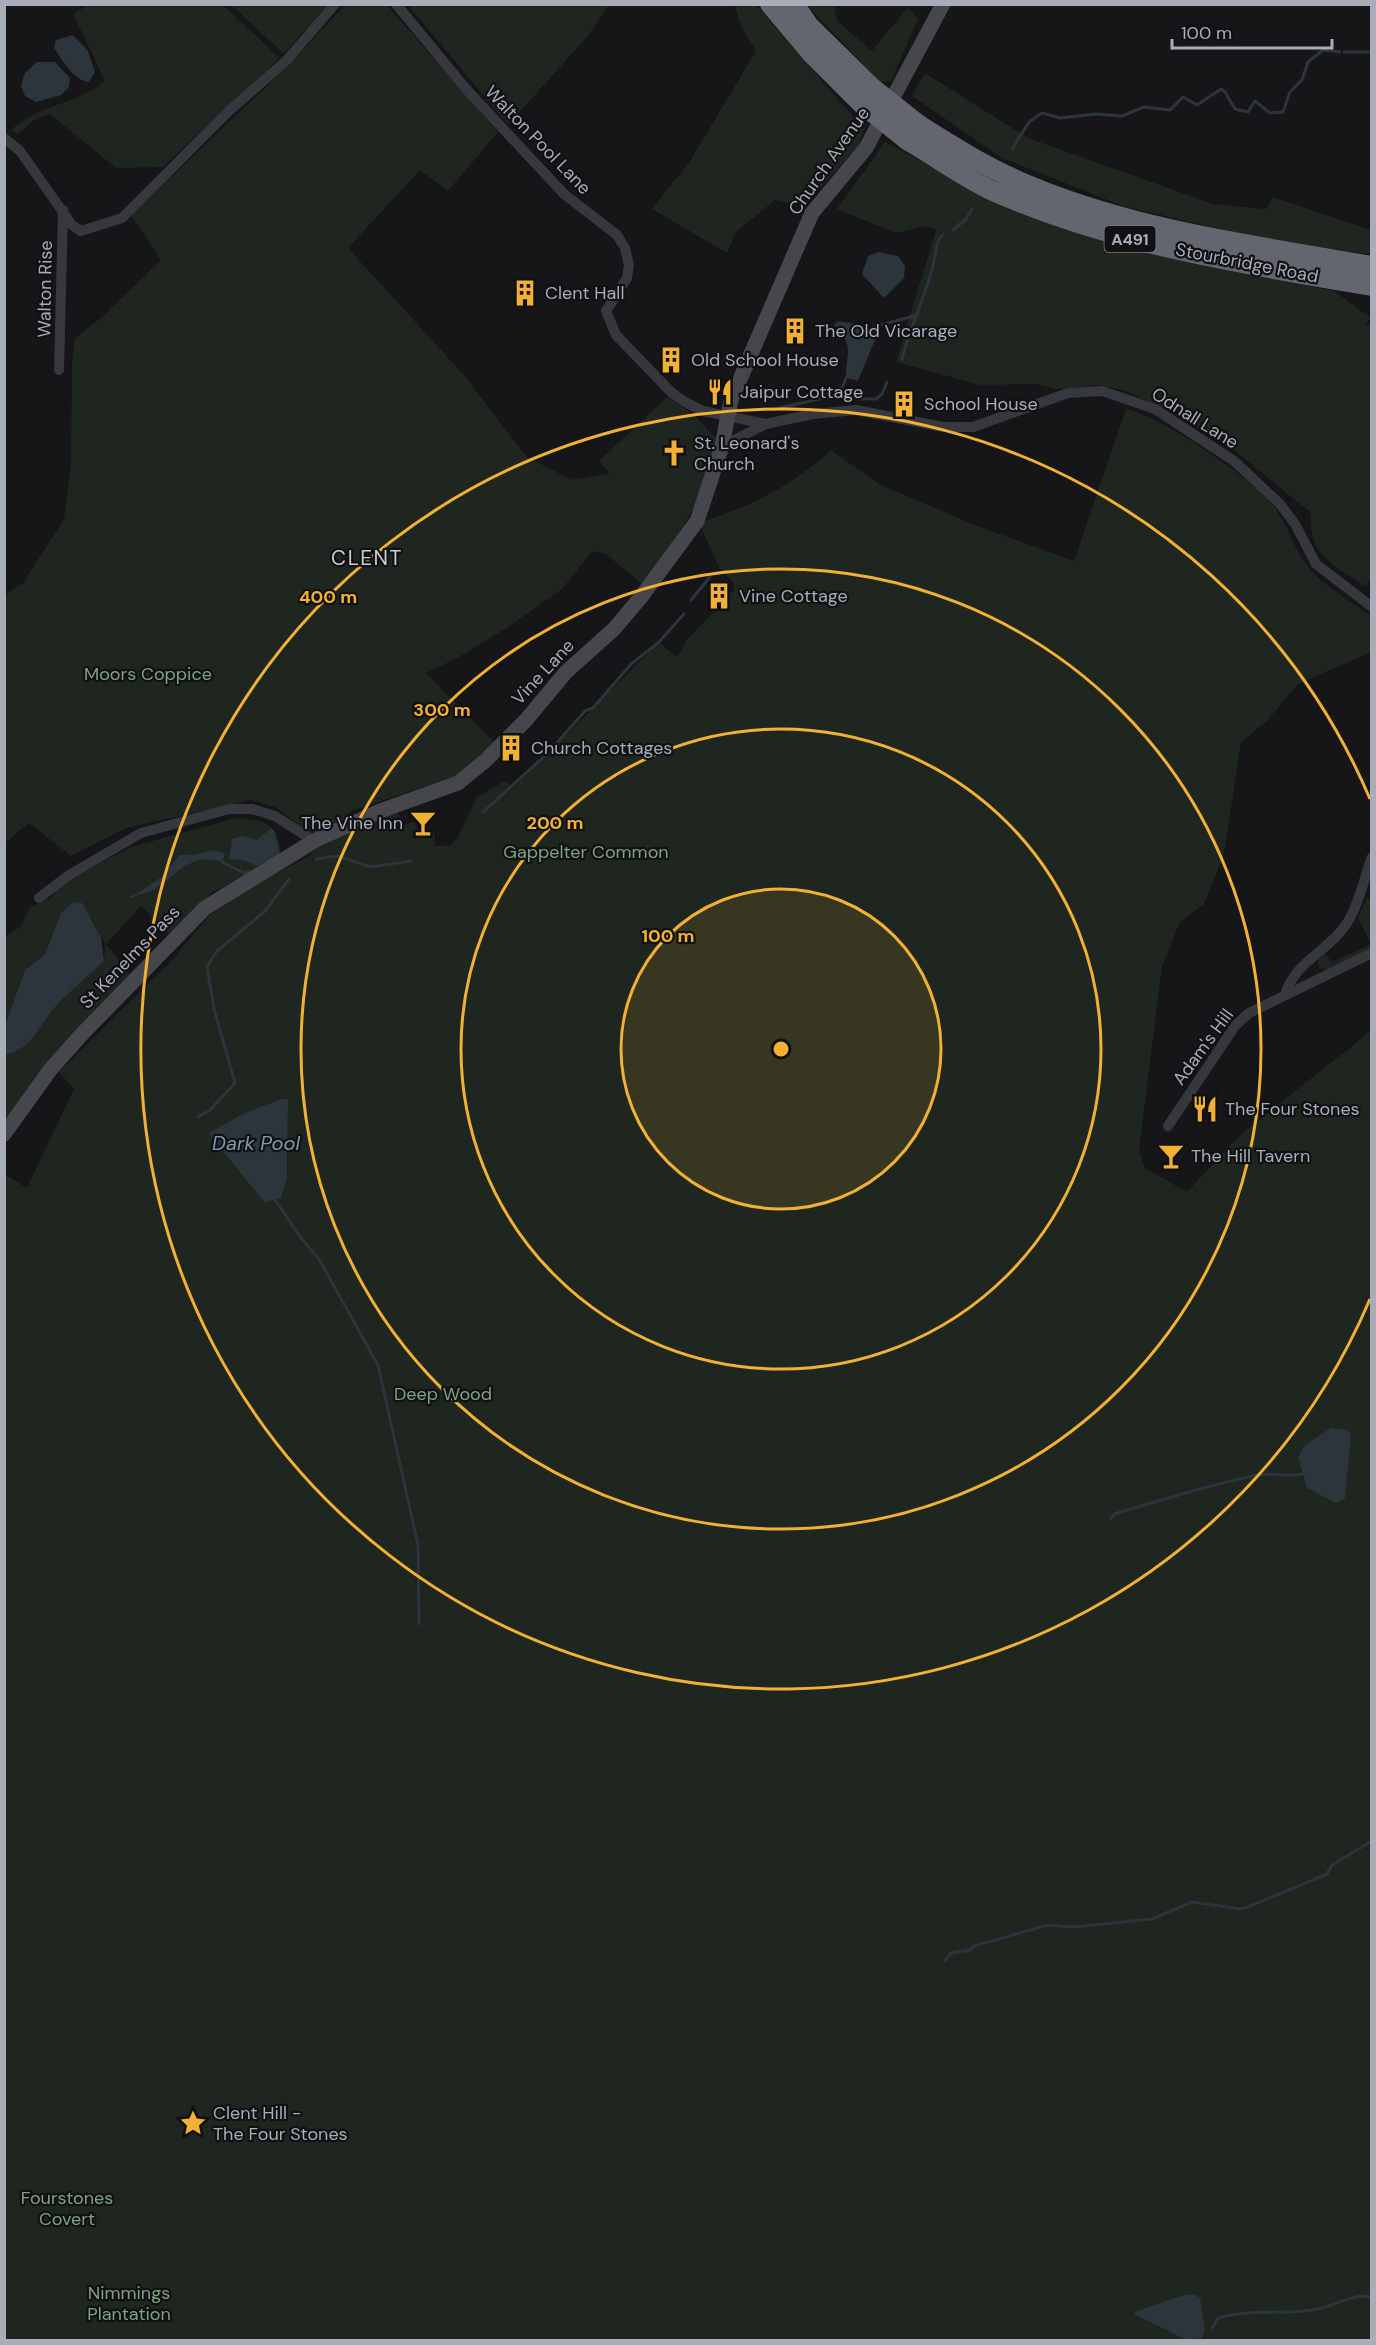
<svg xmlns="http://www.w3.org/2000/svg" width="1376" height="2345" viewBox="0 0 1376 2345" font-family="'DM Sans',sans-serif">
  <rect width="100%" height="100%" fill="#161618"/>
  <!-- green -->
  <g fill="#1e261f" fill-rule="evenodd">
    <path d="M 88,5 L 223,5 L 280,58 L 163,167 L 116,168 L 50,114 L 34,120 L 18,134 L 11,130 C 38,105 77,104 105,81 L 73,14 Z"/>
    <path d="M 231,5 L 327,5 L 284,54 Z"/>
    <path d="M 345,5 L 387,5 L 498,132 L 448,191 L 420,170 L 348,248 L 462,373 L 527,457 L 572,480 L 610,473 L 599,461 L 668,396 L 696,417 L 716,439 C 708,496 676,539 643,585 L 606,554 L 592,551 L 562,589 L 505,629 L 459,657 L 426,673 L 495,743 L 454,777 L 351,811 L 341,822 L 311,834 L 275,807 L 251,800 L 126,828 L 71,856 L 29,823 L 5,843 L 5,595 L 23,583 L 64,519 L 71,464 L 72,364 L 75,338 L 102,317 L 161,260 L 131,215 L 287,67 Z"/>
    <path d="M 408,5 L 609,5 L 587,37 L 508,125 Z"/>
    <path d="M 738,5 L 756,5 L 864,129 L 859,145 L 804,206 L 775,200 L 736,232 L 727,253 L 652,209 L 690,161 L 756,51 L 741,26 L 735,6 Z"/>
    <path d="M 807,5 L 834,5 L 837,21 L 872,51 L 908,7 L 918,19 L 891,81 L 880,82 Z"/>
    <path d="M 925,73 L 1028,138 L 1213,204 L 1266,209 L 1273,197 L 1371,230 L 1371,254 L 1266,240 L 1123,206 L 1002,158 L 912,96 Z"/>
    <path d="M 885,142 L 1026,216 L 1201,265 L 1334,291 L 1371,318 L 1365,324 L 1372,326 L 1371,578 L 1366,586 C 1334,565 1308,557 1311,513 L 1228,445 L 1171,411 L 1123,390 L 1098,385 L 1057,389 L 1035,384 L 980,385 L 896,362 L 936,230 L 926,226 L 896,233 L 837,209 Z"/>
    <path d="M 1126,409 C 1160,415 1256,481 1276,509 C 1289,528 1295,552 1310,569 C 1321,584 1355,604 1371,616 L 1371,652 L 1298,684 L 1267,721 L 1241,742 L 1224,854 L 1204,904 L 1180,922 L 1162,966 L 1139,1151 L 1145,1168 L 1187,1192 L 1241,1134 L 1371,1031 L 1371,2340 L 5,2340 L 4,1174 L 27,1188 L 74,1089 L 59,1072 L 170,962 L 209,916 L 257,883 L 308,857 L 316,849 L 396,810 L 405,825 L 414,821 L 421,836 L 434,831 L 435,846 L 450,846 L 459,836 L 476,798 L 505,781 L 513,788 L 659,642 L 677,657 L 687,640 L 734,590 L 734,583 L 720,569 L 700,525 L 702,522 C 757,503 787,489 831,450 L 879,484 L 980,527 L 1074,561 ZM 281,1099 L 288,1100 L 287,1178 L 265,1203 L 208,1133 L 246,1113 Z"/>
    <path d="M 236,818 C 271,820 278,825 282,861 L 212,892 L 171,937 L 141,906 L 106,944 L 131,976 L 5,1124 L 5,1055 C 36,1047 37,1026 57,1005 C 71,990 88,975 104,961 L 105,944 L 91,918 L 61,913 L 45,954 L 25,970 L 5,1025 L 5,937 L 20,927 L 30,907 L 51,898 L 65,881 L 131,847 Z"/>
    <path d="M 1367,897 L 1371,900 L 1371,949 L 1326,970 L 1319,968 L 1318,959 L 1324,952 L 1332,962 L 1371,944 L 1358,918 Z"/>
  </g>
  <!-- water -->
  <g fill="#2c353c">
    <path d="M 73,35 L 88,51 L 95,72 L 89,82 C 74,81 62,60 54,48 L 56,40 Z"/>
    <path d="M 37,62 L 55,62 L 70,78 L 69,87 L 61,95 L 36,102 L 25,96 L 21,86 L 25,73 Z"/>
    <path d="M 878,252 L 898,256 L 905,266 L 904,278 L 884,298 L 862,274 L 868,256 Z"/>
    <path d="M 838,321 L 873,327 L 877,335 L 858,381 L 846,378 C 846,351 855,347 834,325 Z"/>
    <path d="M 270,829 L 274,830 L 280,854 L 258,866 L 243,860 L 229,859 L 232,839 L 242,836 L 257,840 Z"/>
    <path d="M 213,850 L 225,854 L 222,862 C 181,848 169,894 135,895 L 163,876 L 179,855 L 195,855 Z"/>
    <path d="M 73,902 L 82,903 L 101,937 L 104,961 C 88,976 71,990 57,1005 C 37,1026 36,1047 5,1055 L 5,1025 L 25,970 L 45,954 L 61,913 Z"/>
    <path d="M 281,1099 L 288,1099 L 287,1178 L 281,1198 L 265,1203 L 208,1133 L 245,1113 Z"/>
    <path d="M 1331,1428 L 1347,1430 L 1351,1435 L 1345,1498 L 1336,1503 L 1307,1488 L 1298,1457 L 1304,1446 Z"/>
    <path d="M 1184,2295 L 1196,2295 L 1200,2298 L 1205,2331 L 1201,2338 L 1187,2340 L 1136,2315 L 1134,2312 Z"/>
  </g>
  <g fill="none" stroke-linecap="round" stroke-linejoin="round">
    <!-- stream -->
    <g stroke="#2c353c" stroke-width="3">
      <path d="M 1344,52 L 1372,52"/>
      <path d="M 1012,149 L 1029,122 L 1042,113 L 1060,118 L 1096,114 L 1122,116 L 1144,107 L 1170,110 L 1183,97 L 1197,105 L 1221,89 L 1225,92 L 1235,109 L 1248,112 L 1255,101 L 1270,113 L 1283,112 L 1290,92 L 1302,80 L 1308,62 L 1323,50 L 1340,52"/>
      <path d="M 953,230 L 966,219 L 972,209"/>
      <path d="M 873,327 L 918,315"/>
      <path d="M 902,359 C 910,325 927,295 934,261 C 936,251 936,241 943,234"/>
      <path d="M 824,398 L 829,391 L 842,388 L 846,378"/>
      <path d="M 779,408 L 824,398 L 876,399 L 882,394 L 887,382"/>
      <path d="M 691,600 L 710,577"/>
      <path d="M 483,812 L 548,753 L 585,711 L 593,708 L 631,664 L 659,642 L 684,614"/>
      <path d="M 316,859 L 337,856 L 371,867 L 411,861"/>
      <path d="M 222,862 L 244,873 L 250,872"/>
      <path d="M 132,897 L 135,895"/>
      <path d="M 198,1117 L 210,1110 L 235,1083 L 214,1009 L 207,967 L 216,952 L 265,911 L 289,879"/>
      <path d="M 275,1200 L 301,1238 L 319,1259 L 378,1365 L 418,1545 L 419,1624"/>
      <path d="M 1111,1519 L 1114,1514 C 1162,1500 1208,1485 1257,1475 C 1272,1472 1286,1478 1302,1474"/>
      <path d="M 945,1961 L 951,1953 L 970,1950 L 974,1946 L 1048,1925 L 1074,1927 L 1152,1919 L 1192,1902 L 1240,1909 L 1248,1907 L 1327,1874 L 1332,1865 L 1372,1841"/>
      <path d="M 1212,2328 L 1218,2318 C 1250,2308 1285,2316 1317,2309 C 1334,2306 1354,2293 1372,2297"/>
    </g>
    <!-- street -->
    <g stroke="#37383d" stroke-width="10">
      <path d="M 396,4 L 467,90 L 564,194 L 617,235 L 625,248 L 629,265 L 627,278 L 606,311 L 616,335 L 671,392 L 685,402 L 703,411 L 766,424"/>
      <path d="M 4,138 L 20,151 L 72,225 L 81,231 L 122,218 L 229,111 L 287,60 L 335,4"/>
      <path d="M 59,370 L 63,210"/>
      <path d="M 722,446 L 766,424 L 813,414 L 856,410 L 943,427 L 973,427 L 1068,393 L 1102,391 L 1155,409 L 1234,461 L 1280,504 L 1295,524 L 1316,564 L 1372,607"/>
      <path d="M 39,898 L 69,875 L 141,833 L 229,809 L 252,809 L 275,816 L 314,841"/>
      <path d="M 1286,992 C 1296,961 1330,950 1347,923 C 1359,905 1364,878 1372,857"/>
      <path d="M 1168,1126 L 1235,1026 L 1249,1013 L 1372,953"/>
    </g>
    <!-- secondary -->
    <path stroke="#45474d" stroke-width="15" d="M 4,1134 L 50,1070 L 82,1034 L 205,908 L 314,841 L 380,811 L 458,783 L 485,761 L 526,720 L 566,672 L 614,629 L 641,597 L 697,521 L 722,446 L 731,400 L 812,213 L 866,148 L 943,4"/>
    <!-- highway -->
    <g stroke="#63666e" stroke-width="20">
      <path d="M 770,4 L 812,54 L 861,103"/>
      <path d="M 794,4 L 809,26 L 870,86"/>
      <path d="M 919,125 C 955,148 991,170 1030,186 C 1139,231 1257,246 1372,266"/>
      <path d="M 907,140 C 935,156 963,177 993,191 C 1114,244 1242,264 1372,286"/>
    </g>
    <!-- highway-bridge -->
    <g stroke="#63666e" stroke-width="20">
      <path d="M 870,86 L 919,125"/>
      <path d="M 861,103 L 907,140"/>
    </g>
  </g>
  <!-- distance rings -->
  <circle cx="781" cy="1049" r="160" fill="#f2b134" fill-opacity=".12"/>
  <g fill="none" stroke="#f2b134" stroke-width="3">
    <circle cx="781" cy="1049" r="160"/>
    <circle cx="781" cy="1049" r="320"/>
    <circle cx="781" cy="1049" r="480"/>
    <path d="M1370 1299A640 640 0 1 1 1370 799"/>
  </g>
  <!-- icons -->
  <defs>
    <g id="building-bare" transform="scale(2.07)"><path d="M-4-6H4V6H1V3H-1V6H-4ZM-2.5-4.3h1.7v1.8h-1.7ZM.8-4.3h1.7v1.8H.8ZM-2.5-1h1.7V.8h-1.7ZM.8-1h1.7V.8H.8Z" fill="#f2b134" stroke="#111113" stroke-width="2.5" paint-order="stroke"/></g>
    <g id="restaurant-bare" transform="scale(2.07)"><path d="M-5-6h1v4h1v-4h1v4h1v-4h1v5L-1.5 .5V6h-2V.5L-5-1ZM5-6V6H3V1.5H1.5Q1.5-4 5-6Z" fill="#f2b134" stroke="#111113" stroke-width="2.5" paint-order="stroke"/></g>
    <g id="church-bare" transform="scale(2.07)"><path d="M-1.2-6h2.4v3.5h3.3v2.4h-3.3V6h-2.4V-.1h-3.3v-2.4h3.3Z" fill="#f2b134" stroke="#111113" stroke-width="2.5" paint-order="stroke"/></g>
    <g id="bar-bare" transform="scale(2.07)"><path d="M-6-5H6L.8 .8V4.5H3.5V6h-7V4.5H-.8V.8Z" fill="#f2b134" stroke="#111113" stroke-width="2.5" paint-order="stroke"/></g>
    <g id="sight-bare" transform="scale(2.07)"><path d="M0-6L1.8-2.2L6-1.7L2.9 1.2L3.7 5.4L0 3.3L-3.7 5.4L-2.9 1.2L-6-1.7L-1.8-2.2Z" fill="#f2b134" stroke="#111113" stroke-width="2.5" paint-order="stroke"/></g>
  </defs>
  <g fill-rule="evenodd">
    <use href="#building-bare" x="525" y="293"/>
    <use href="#building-bare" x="795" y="331"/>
    <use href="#building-bare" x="671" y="360"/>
    <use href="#restaurant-bare" x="720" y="392"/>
    <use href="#building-bare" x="904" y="404"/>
    <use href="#church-bare" x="674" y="453"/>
    <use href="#building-bare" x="719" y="596"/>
    <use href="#building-bare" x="511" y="748"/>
    <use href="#bar-bare" x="423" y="823"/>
    <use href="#restaurant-bare" x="1205" y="1109"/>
    <use href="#bar-bare" x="1171" y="1156"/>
    <use href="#sight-bare" x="193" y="2123"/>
  </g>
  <g text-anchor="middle" stroke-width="4.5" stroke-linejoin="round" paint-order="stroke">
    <!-- shield labels -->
    <rect fill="#111113" stroke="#7b7e86" stroke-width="1.5" x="1104.5" y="226" width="51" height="26" rx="4.5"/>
    <g font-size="16" font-weight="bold" fill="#a8adb8">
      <text x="1130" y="245">A491</text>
    </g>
    <!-- street labels -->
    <g font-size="18" fill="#a8adb8" stroke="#111113">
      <text transform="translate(538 140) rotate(46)" y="6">Walton Pool Lane</text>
      <text transform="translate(829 161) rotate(-55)" y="6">Church Avenue</text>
      <text transform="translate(1247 263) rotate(11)" y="6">Stourbridge Road</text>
      <text transform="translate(45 289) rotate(-89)" y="6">Walton Rise</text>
      <text transform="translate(1195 418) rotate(32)" y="6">Odnall Lane</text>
      <text transform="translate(543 672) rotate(-47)" y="6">Vine Lane</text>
      <text transform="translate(130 957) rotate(-46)" y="6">St Kenelms Pass</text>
      <text transform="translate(1203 1047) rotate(-54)" y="6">Adam's Hill</text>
    </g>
    <!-- poi labels -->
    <g font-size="18" fill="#a8adb8" stroke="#111113" text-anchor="start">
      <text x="545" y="299">Clent Hall</text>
      <text x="815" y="337">The Old Vicarage</text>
      <text x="691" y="366">Old School House</text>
      <text x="740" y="398">Jaipur Cottage</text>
      <text x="924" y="410">School House</text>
      <text x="694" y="449">St. Leonard's<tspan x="694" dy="21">Church</tspan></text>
      <text x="739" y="602">Vine Cottage</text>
      <text x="531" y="754">Church Cottages</text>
      <text x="403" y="829" text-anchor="end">The Vine Inn</text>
      <text x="1225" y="1115">The Four Stones</text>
      <text x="1191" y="1162">The Hill Tavern</text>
      <text x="213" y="2119">Clent Hill -<tspan x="213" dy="21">The Four Stones</tspan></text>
    </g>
    <!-- park labels -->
    <g font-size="18" fill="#7fa381" stroke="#111113">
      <text x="148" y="680">Moors Coppice</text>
      <text x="586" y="858">Gappelter Common</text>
      <text x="443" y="1400">Deep Wood</text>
      <text x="67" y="2204">Fourstones<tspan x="67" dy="21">Covert</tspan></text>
      <text x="129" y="2299">Nimmings<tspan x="129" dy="21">Plantation</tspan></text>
    </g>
    <!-- water labels -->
    <g font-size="20" font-style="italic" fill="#7f9bb3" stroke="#111113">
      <text x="256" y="1150">Dark Pool</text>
    </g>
    <!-- quarter labels -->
    <g font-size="21" letter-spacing="1.5" fill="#c9ccd4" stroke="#111113">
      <text x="367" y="565">CLENT</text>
    </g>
  </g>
  <circle cx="781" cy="1049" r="9" fill="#f2b134" stroke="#111113" stroke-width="3"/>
  <g font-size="18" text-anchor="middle" font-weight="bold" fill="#f2b134" stroke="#111113" stroke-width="4.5" stroke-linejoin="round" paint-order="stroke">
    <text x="328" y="603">400 m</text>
    <text x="442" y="716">300 m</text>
    <text x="555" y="829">200 m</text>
    <text x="668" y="942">100 m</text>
  </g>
  <!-- border -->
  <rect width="1376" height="2345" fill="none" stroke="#a8adb8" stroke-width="12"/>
  <!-- scale -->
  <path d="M1172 39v9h160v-9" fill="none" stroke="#a8adb8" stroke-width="3"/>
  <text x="1181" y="39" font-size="18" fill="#a8adb8" stroke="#111113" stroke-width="4.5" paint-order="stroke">100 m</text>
</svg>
